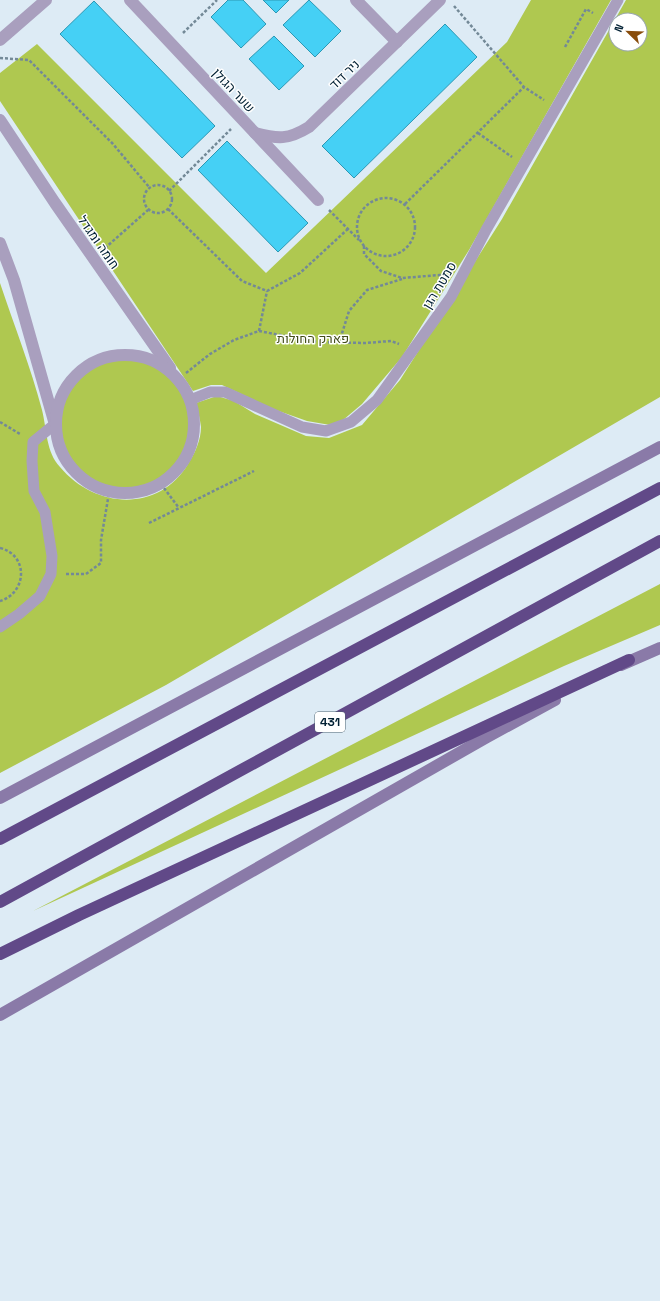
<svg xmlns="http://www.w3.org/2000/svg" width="660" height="1301" viewBox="0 0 660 1301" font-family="'Space Grotesk',Heebo,sans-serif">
  <rect width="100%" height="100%" fill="#ddebf5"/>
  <!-- green -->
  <g fill="#afc850" fill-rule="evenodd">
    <path d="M 531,0 L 611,0 L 469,250 L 402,357 L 362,404 L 336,426 L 307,421 L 273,409 L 222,385 L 211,385 L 193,391 L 0,101 L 0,73 L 37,44 L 266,273 L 507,42 Z"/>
    <path d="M 626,0 L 660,0 L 660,397 L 166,685 L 0,773 L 0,283 C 14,325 31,368 42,410 C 47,430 46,452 60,467 C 95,509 159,513 188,464 C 195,453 201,440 201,427 C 200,419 198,411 196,403 L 217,396 L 234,401 L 255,414 L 306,436 L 329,438 L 362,425 L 400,380 L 502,219 ZM 616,20 L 640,20 L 640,44 L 616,44 Z"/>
    <circle cx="125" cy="424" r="67"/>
    <path d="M 660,584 L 660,625 L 564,666 L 33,911 Z"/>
  </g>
  <!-- building -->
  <g fill="#45d0f5" stroke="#2c98b4">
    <path d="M 228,0 L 243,0 L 266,24 L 241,48 L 211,17 Z"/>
    <path d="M 263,0 L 289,0 L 276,13 Z"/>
    <path d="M 309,0 L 341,31 L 315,57 L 283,25 Z"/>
    <path d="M 94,1 L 215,126 L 182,158 L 60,34 Z"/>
    <path d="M 445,24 L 477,57 L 354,178 L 322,146 Z"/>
    <path d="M 274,36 L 304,66 L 279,90 L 249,59 Z"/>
    <path d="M 227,141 L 308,223 L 278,252 L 198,170 Z"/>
  </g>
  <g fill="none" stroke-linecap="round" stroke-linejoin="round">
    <!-- path -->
    <g stroke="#738997" stroke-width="2.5" stroke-dasharray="3 2" stroke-linecap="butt">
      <path d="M 454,6 L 524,87 L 544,100"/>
      <path d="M 183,33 L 217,0"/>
      <path d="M 565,47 L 586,9 L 593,13"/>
      <path d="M 0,58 L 29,60 L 113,144 L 149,187"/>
      <path d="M 478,133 L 512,157"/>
      <circle cx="158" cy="199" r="14"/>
      <path d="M 169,191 L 231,129"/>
      <circle cx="386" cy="227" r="29"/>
      <path d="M 405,204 L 524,87"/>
      <path d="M 168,209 L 242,281 L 267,291 L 300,273 L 349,228"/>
      <path d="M 329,210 L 359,240"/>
      <path d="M 364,246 L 364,254 L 381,271 L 402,278 L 440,275 L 446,276"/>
      <path d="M 105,248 L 148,210"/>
      <path d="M 259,331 L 267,291"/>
      <path d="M 339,343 L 349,311 L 367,290 L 402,279"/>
      <path d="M 186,373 L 210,354 L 234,340 L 259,331 L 317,342 L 365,343 L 391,341 L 399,344"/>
      <path d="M 0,422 L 20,434"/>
      <path d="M 161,484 L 179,508"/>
      <path d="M 149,523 L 254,471"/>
      <path d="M 0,548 C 29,555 27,593 0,601"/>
      <path d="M 66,574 L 86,574 L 101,563 L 101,540 L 109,493"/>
    </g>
    <!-- service -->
    <g stroke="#a99fbe" stroke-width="11">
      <path d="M 190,400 L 210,392 L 225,392 L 302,427 L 326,431 L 351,422 L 377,400 L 451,297 L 486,230 L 618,0"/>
      <path d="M 0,627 L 19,614 L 40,596 L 51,574 L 52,556 L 45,512 L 34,491 L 32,461 L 33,442 L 55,424"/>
    </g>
    <!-- minor -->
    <g stroke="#a99fbe" stroke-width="12">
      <path d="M 130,0 L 318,200"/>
      <path d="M 356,0 L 397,42"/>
      <path d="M 0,40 L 46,0"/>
      <path d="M 255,133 C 278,139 288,140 309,127 L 440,0"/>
    </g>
    <!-- tertiary -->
    <g stroke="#a99fbe" stroke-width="12">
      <path d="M 0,120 L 55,203 L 170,368"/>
      <path d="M 0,243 L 14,280 L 54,421"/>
      <circle cx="125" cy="424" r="69"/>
    </g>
    <!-- secondary -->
    <g stroke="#8a7aa8" stroke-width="12">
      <path d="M 621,665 L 660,648"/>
      <path d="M 0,798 L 660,447"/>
      <path d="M 0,1015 L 487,737 L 555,700"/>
    </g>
    <!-- motorway -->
    <g stroke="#614988" stroke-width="12">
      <path d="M 0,839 L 660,488"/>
      <path d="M 0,902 L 660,541"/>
      <path d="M 0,954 L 79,915 L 629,660"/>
    </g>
  </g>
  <g text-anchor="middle" stroke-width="3" stroke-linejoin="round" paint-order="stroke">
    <!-- shield labels -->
    <rect fill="#fff" stroke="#4d6370" stroke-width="1" x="315" y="712" width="30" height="20" rx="3"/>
    <g font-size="12" font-weight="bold" fill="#012033">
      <text x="330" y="726">431</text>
    </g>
    <!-- street labels -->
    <g font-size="13" fill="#012033" stroke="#fff">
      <text transform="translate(344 74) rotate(-44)" y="5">ניר דוד</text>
      <text transform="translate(234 90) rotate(47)" y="5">שער הגולן</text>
      <text transform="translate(99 242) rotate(55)" y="5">חומה ומגדל</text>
      <text transform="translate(439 285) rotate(-59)" y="5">סמטת הגן</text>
    </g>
    <!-- park labels -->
    <g font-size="13" fill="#444e1b" stroke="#fff">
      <text x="313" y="343">פארק החולות</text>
    </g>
  </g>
  <!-- north arrow -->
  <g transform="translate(628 32) rotate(293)"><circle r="19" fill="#ffffff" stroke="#99a6ad"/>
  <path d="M0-3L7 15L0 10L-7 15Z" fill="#894d0c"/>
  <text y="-6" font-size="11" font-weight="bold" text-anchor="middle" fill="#012033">N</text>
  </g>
</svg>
